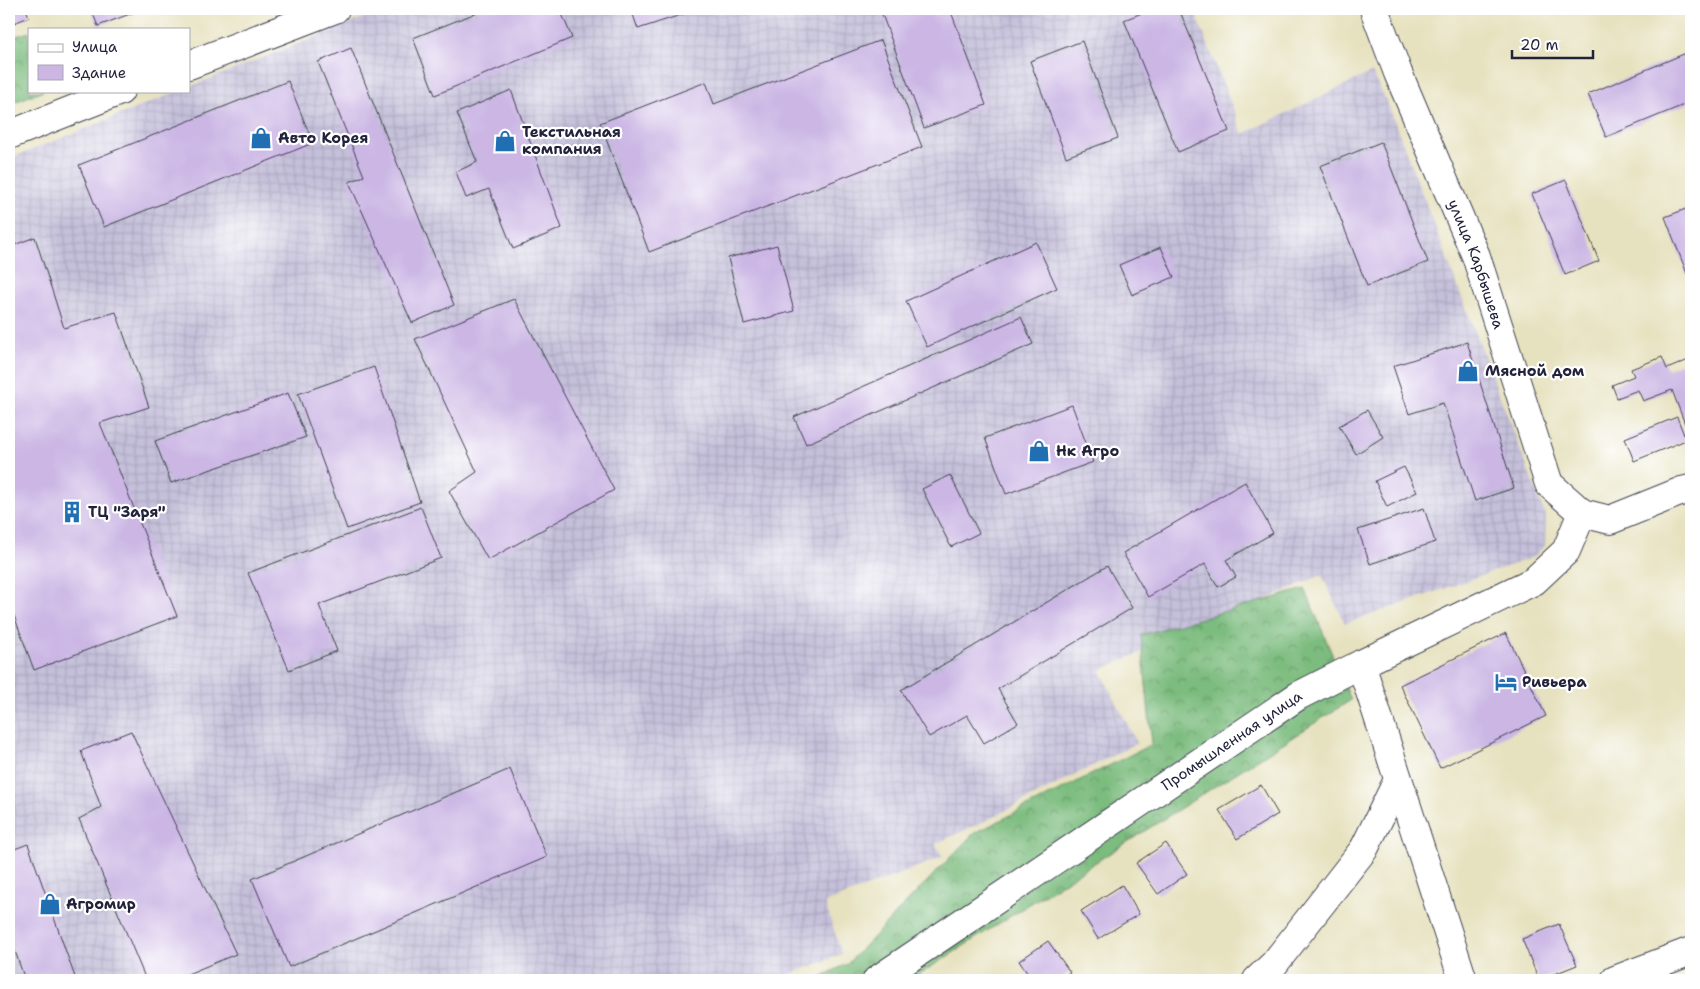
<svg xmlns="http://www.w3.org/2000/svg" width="1700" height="989" viewBox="0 0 1700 989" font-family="'Shantell Sans',sans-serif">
  <defs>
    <pattern id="industrial-grid" width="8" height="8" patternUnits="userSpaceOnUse" patternTransform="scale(1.25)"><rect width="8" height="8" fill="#c5c0da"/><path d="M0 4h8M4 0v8" fill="none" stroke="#a9a5bc"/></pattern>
    <pattern id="forest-crowns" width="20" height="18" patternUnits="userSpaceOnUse" patternTransform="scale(1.25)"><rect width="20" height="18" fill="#7cbc7e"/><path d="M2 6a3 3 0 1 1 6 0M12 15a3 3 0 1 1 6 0" fill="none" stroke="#659868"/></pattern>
  </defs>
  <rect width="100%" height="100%" fill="#fff"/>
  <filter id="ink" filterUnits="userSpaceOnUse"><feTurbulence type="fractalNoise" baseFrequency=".02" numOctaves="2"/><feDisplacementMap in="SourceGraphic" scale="10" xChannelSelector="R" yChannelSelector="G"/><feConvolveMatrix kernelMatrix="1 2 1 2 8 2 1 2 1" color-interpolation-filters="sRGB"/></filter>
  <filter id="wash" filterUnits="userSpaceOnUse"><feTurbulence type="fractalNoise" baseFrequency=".0096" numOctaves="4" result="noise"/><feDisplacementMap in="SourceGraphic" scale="20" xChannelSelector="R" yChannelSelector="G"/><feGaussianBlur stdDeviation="1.12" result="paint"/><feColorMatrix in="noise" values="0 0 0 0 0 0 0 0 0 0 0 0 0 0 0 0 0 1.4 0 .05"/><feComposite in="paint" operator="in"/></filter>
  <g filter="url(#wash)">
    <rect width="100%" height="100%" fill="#e6e1be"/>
    <!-- industrial -->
    <path fill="url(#industrial-grid)" d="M 386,9 L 1194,9 L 1243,134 L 1372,72 L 1389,107 L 1546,517 L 1545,545 L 1534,557 L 1345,624 L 1322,575 L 1100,670 L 1137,743 L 989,819 L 935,844 L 943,857 L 825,903 L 842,954 L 775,980 L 9,980 L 9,159 L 179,91 L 189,91 L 189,87 Z"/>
    <!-- forest -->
    <g fill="url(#forest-crowns)" stroke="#4f6f5c">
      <path d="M 29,32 L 29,91 L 43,91 L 9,104 L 9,38 Z"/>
      <path d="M 1305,589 L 1351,700 L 910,980 L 814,980 L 847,964 L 973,834 L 1152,744 L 1141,635 Z"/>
    </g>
    <g id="blocks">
      <!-- building -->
      <g fill="#cbb6e4">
        <path d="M 9,9 L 26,9 L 29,17 L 9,25 Z"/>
        <path d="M 91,9 L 143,9 L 98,26 Z"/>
        <path d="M 486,9 L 560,9 L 572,38 L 435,95 L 413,38 Z"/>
        <path d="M 631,9 L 699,9 L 638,29 Z"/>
        <path d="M 880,9 L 950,9 L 986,105 L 924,128 Z"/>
        <path d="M 1152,9 L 1179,9 L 1229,131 L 1178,152 L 1124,20 Z"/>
        <path d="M 881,40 L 922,147 L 649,252 L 600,123 L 706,82 L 714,104 Z"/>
        <path d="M 1082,41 L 1118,138 L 1066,157 L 1030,61 Z"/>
        <path d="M 351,48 L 454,305 L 412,323 L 349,182 L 364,176 L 318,62 Z"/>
        <path d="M 1691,51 L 1691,102 L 1606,137 L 1588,94 Z"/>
        <path d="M 288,81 L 313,143 L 104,227 L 79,165 Z"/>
        <path d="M 511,90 L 562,228 L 513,249 L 489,189 L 466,198 L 456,172 L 477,162 L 457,113 Z"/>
        <path d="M 1381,142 L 1428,262 L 1367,286 L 1320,166 Z"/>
        <path d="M 1566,180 L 1599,261 L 1565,275 L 1532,194 Z"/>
        <path d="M 1691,207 L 1691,284 L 1665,217 Z"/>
        <path d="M 35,237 L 64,328 L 116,312 L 149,407 L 100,423 L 177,616 L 34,670 L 9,602 L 9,247 Z"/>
        <path d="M 1036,242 L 1057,288 L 927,347 L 906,301 Z"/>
        <path d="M 777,245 L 794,311 L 744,324 L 728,258 Z"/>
        <path d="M 1161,247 L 1174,277 L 1132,295 L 1119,265 Z"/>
        <path d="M 514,299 L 614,490 L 488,560 L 449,491 L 477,472 L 415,339 Z"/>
        <path d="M 1021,317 L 1033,344 L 806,444 L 794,417 Z"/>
        <path d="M 1467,342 L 1514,488 L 1475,501 L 1443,403 L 1409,414 L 1393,366 Z"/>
        <path d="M 1662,357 L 1667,369 L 1691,359 L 1691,431 L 1688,432 L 1672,390 L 1643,401 L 1638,390 L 1617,398 L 1612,385 L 1634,376 L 1631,369 Z"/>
        <path d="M 374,367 L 420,502 L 347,529 L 298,394 Z"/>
        <path d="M 288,393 L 306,437 L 171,483 L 155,441 Z"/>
        <path d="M 1072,405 L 1093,462 L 1006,494 L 985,438 Z"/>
        <path d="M 1367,410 L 1383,437 L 1356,454 L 1339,426 Z"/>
        <path d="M 1677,417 L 1686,440 L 1634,461 L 1625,438 Z"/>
        <path d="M 1404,467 L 1417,492 L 1387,507 L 1375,481 Z"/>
        <path d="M 950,475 L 979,533 L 951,547 L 922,489 Z"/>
        <path d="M 1245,482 L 1273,533 L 1226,560 L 1236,577 L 1218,587 L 1205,564 L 1148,597 L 1123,553 Z"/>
        <path d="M 421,507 L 441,558 L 319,605 L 337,651 L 289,670 L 248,573 Z"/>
        <path d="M 1424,508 L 1435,542 L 1370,564 L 1358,530 Z"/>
        <path d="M 1107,566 L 1132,608 L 998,689 L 1018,723 L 984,743 L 967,715 L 929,737 L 901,690 Z"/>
        <path d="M 1506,633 L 1546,716 L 1440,768 L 1400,685 Z"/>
        <path d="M 131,731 L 236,954 L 173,980 L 146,980 L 79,819 L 101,807 L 81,751 Z"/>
        <path d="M 510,769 L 547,857 L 289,967 L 252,879 Z"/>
        <path d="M 1261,785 L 1278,814 L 1237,839 L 1219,810 Z"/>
        <path d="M 1166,843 L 1187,874 L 1158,894 L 1136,863 Z"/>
        <path d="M 28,844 L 76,980 L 15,980 L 24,977 L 9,934 L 9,851 Z"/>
        <path d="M 1122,885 L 1139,914 L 1098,939 L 1081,911 Z"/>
        <path d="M 1559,924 L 1577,965 L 1539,980 L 1522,939 Z"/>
        <path d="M 1048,941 L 1070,972 L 1058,980 L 1032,980 L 1019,961 Z"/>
      </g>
    </g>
  </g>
  <g filter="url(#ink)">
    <use href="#blocks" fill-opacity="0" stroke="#3f3f4f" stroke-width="1"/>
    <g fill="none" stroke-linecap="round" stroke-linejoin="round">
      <!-- minor casing -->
      <g stroke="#3f3f4f" stroke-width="30">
        <g id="minor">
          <path id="s1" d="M 1374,9 L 1398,73 L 1476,256 L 1549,484 L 1582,513 L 1610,520 L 1682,491 L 1691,489"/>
          <path d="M 1361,664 L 1463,980"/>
          <path id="s2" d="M 877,980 L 1298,696 L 1361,664 L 1534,581 L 1566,551 L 1582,513"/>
          <path d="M 1257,980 L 1274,964 L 1364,849 L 1398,780"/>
          <path d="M 1615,980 L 1691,951"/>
        </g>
      </g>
      <!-- major casing -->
      <g stroke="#3f3f4f" stroke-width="30">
        <g id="major">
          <path d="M 189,65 L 335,9"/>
          <path d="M 9,135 L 120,91"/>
        </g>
      </g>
      <!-- minor -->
      <use href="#minor" stroke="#fff" stroke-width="28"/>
      <!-- major -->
      <use href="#major" stroke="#fff" stroke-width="28"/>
    </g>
  </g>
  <!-- icons -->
  <defs>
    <g id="shop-bare" transform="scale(1.725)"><path d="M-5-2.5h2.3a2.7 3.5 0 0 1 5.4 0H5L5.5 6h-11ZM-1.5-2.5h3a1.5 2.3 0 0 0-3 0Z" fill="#1f6fb2" stroke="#fff" stroke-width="2.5" paint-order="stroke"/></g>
    <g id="building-bare" transform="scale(1.725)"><path d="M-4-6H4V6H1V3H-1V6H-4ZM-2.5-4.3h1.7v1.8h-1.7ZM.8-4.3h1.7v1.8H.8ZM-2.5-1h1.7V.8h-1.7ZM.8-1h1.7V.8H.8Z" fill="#1f6fb2" stroke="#fff" stroke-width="2.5" paint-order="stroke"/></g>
    <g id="hotel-bare" transform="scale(1.725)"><path d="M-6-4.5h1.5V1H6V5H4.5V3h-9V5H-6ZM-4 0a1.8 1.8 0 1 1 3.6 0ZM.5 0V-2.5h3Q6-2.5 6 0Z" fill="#1f6fb2" stroke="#fff" stroke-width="2.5" paint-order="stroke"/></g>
  </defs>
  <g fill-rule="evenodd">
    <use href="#shop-bare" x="261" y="138"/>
    <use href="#shop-bare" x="505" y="141"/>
    <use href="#shop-bare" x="1468" y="371"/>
    <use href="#shop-bare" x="1039" y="451"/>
    <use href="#building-bare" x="72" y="512"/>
    <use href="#hotel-bare" x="1506" y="682"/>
    <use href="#shop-bare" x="50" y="904"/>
  </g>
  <g text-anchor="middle" stroke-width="4.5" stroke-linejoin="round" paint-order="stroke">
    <!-- poi labels -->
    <g font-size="15" font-weight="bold" fill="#22223b" stroke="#fff" text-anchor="start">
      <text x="522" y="137">Текстильная<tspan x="522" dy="17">компания</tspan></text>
      <text x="278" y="143">Авто Корея</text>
      <text x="1485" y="376">Мясной дом</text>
      <text x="1056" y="456">Нк Агро</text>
      <text x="88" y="517">ТЦ "Заря"</text>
      <text x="1522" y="687">Ривьера</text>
      <text x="66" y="909">Агромир</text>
    </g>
    <!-- street labels -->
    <g font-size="15" fill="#22223b" stroke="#fff">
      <text dy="5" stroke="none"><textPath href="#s1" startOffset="275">улица Карбышева</textPath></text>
      <text dy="5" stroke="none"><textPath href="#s2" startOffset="428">Промышленная улица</textPath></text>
    </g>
  </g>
  <!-- margin -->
  <rect width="1700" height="989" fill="none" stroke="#fff" stroke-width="30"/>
  <!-- legend -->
  <rect x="28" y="28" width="162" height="65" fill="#ffffff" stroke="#a7a7b1"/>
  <rect x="38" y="44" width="25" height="8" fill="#ffffff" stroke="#a7a7b1"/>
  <text x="72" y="52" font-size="15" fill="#22223b">Улица</text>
  <rect x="38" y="65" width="25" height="15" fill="#cbb6e4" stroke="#a7a7b1"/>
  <text x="72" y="78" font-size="15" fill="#22223b">Здание</text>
  <!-- scale -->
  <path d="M1512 50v8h81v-8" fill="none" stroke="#22223b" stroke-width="2.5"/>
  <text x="1520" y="50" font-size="15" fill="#22223b" stroke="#ffffff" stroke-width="4" paint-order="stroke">20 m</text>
</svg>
